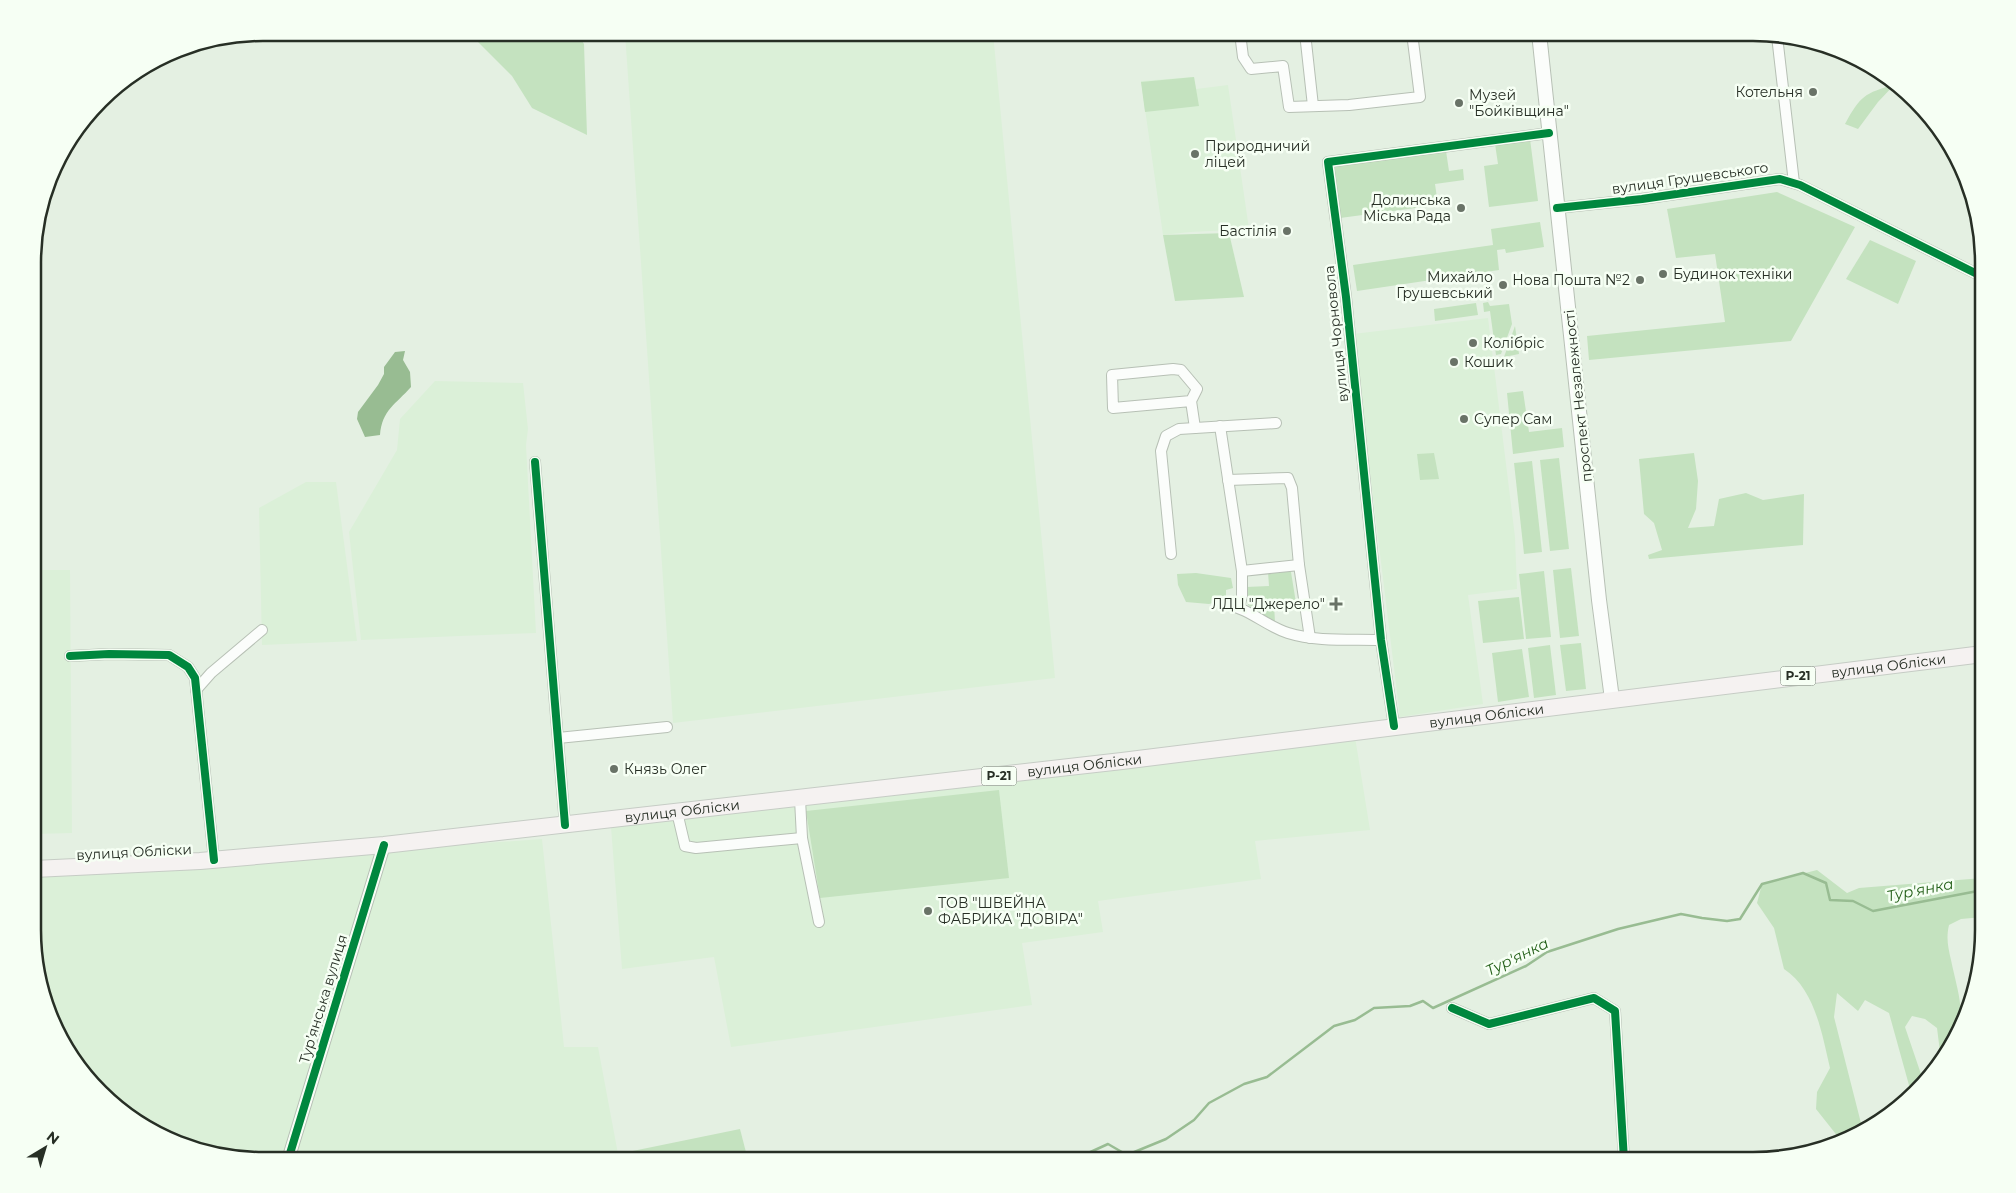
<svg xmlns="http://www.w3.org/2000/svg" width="2016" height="1193" viewBox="0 0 2016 1193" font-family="Montserrat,sans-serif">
  <rect width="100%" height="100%" fill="#e4f0e2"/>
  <!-- built -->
  <g fill="#dbf0d8">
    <path d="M 625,33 L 993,33 L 1055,678 L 673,723 Z"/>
    <path d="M 1194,77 L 1196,89 L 1228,85 L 1249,229 L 1190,232 L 1163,235 L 1141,81 Z"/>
    <path d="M 1940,132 L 1952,148 L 1959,170 L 1953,167 Z"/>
    <path d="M 1488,318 L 1515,537 L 1517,589 L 1468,595 L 1483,704 L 1400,717 L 1353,334 Z"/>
    <path d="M 435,381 L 523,383 L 528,429 L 526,445 L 536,633 L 361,640 L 349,532 L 397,450 L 400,419 Z"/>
    <path d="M 306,482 L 336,482 L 357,641 L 262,645 L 259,508 Z"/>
    <path d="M 34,570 L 70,570 L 72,833 L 34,834 Z"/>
    <path d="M 1355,737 L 1370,830 L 1255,841 L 1261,879 L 1098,901 L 1103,932 L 1022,943 L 1032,1005 L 731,1047 L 714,957 L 622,969 L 611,827 Z"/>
    <path d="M 542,839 L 564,1047 L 598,1047 L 618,1154 L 610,1160 L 263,1160 L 203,1153 L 148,1129 L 71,1058 L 34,960 L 34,875 Z"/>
  </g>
  <!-- green -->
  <g fill="#c4e2bf">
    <path d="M 469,33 L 577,33 L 584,44 L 587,135 L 532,108 L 512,76 Z"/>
    <path d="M 1194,77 L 1199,106 L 1145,112 L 1141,82 Z"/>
    <path d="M 1895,84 L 1878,102 L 1858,129 L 1845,124 C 1861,95 1864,94 1895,84 Z"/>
    <path d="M 1530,139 L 1538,201 L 1489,207 L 1484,166 L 1498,164 L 1495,144 Z"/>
    <path d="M 1446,151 L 1449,171 L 1463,169 L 1464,180 L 1435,184 L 1438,205 L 1340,218 L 1333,166 Z"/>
    <path d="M 1777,192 L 1855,227 L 1791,341 L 1589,360 L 1587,336 L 1725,322 L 1715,254 L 1676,258 L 1667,209 Z"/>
    <path d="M 1540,222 L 1544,247 L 1506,253 L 1505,249 L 1497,250 L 1499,270 L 1357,291 L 1353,265 L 1493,245 L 1491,229 Z"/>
    <path d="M 1229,233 L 1244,297 L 1175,301 L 1163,235 Z"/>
    <path d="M 1870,240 L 1916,261 L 1898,304 L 1846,279 Z"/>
    <path d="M 1488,302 L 1490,306 L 1509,304 L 1512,324 L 1501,354 L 1496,355 L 1490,311 L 1484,312 L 1483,303 Z"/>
    <path d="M 1476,303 L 1478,315 L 1435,321 L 1434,309 Z"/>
    <path d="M 1515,326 L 1519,354 L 1504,357 Z"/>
    <path d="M 1523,391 L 1529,432 L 1562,428 L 1564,447 L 1513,454 L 1507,393 Z"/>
    <path d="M 1434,453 L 1439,479 L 1420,480 L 1417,454 Z"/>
    <path d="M 1694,453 L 1698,481 L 1696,509 L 1688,528 L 1714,526 L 1719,499 L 1746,493 L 1763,500 L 1804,494 L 1803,545 L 1649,559 L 1648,555 L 1662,550 L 1654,523 L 1644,514 L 1639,459 Z"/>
    <path d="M 1559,458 L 1569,549 L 1550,551 L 1540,460 Z"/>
    <path d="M 1532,461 L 1542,552 L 1524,554 L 1514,463 Z"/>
    <path d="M 1571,568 L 1579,636 L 1560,638 L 1553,570 Z"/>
    <path d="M 1544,571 L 1551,637 L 1526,639 L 1519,574 Z"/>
    <path d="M 1268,572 L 1291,572 L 1296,603 L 1274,605 L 1275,622 L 1248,605 L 1246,587 L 1269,586 Z"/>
    <path d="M 1196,573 L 1231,578 L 1233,588 L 1226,590 L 1226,600 L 1209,604 L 1186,602 L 1178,585 L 1177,574 Z"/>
    <path d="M 1519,597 L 1524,639 L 1483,643 L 1478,601 Z"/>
    <path d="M 1581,643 L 1586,689 L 1566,691 L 1560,645 Z"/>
    <path d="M 1550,645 L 1556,695 L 1534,698 L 1528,648 Z"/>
    <path d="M 1522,649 L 1529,697 L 1498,702 L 1492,653 Z"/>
    <path d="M 999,790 L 1009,878 L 820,898 L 806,811 Z"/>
    <path d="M 1817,870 L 1847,893 L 1859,888 L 1983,878 L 1983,917 L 1961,919 L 1949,925 C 1946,938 1948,947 1951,960 C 1960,1003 1971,1022 1941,1060 L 1937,1028 L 1925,1019 L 1912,1016 L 1905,1027 L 1923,1080 L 1923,1084 L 1912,1096 L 1889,1013 L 1865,1000 L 1858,1011 L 1837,993 L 1834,1017 L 1863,1131 L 1839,1138 L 1816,1109 L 1817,1092 L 1830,1068 C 1822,1034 1815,989 1784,969 L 1774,928 L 1757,903 L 1762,884 Z"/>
    <path d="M 740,1129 L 748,1160 L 611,1160 L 618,1154 Z"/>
  </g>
  <!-- water -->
  <path fill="#98bc92" d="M 405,351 L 403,360 L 410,372 L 411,387 C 396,404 382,410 380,435 L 365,437 L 357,419 L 358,412 L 378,385 L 384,374 L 384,367 L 395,352 Z"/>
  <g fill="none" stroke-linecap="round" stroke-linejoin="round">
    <!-- stream -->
    <path stroke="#98bc92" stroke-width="2.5" d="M 1073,1160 L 1108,1144 L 1127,1155 L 1166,1139 L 1194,1120 L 1209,1103 L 1244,1084 L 1267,1077 L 1334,1026 L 1355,1020 L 1374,1008 L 1410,1006 L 1423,1001 L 1433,1008 L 1526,966 L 1547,952 L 1618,929 L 1681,914 L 1702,918 L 1727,921 L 1740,919 L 1762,884 L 1803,873 L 1826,883 L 1830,900 L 1853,901 L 1873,911 L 1983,890"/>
    <!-- minor casing -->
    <g stroke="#b7c0b5" stroke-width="12">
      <g id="minor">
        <path d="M 1240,33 L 1243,57 L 1251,69 L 1283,66 L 1289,107 L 1349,105 L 1420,97 L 1412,33"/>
        <path d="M 1305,33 L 1313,106"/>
        <path d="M 1777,36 L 1794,183"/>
        <path d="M 1557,208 L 1642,199 L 1780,179 L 1800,185 L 1983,277"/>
        <path d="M 1191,401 L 1197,389 L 1181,370 L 1173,369 L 1112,375 L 1113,408 L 1191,401 L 1195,428"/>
        <path d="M 1220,426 L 1242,571 L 1299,565"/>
        <path d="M 535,462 L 565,825"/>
        <path d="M 1228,480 L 1288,478 L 1292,488 L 1299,565 L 1310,638"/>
        <path d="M 1171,554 L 1161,451 L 1166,436 L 1179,429 L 1276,423"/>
        <path d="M 1225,604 C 1252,610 1264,625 1288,633 C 1317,642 1351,639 1381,640"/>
        <path d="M 1239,607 L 1242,596 L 1242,571"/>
        <path d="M 70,656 L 109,654 L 169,655 L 188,667 L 195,678 L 214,860"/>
        <path d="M 196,690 L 211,673 L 262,630"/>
        <path d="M 1394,726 L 1381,640 L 1346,297 L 1328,162 L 1549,133"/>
        <path d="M 558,738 L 667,727"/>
        <path d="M 800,799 L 802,838 L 819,922"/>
        <path d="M 677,812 L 685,846 L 696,848 L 802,838"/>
        <path d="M 1452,1008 L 1489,1024 L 1594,998 L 1615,1011 L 1624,1160"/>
      </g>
    </g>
    <!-- tertiary casing -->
    <g stroke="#b7c0b5" stroke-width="14">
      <path id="tertiary" d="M 288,1160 L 384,845"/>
    </g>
    <!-- secondary casing -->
    <g stroke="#b7c0b5" stroke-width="16">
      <path id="secondary" d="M 1539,33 L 1599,600 L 1612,699"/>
    </g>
    <!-- primary casing -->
    <g stroke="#c6ccc5" stroke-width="18">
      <g id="primary">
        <path id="s1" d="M 34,869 L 200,861 L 384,845 L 1122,761 L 1983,654"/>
      </g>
    </g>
    <!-- minor -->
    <use href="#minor" stroke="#fbfdfb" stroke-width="10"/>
    <!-- tertiary -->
    <use href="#tertiary" stroke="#fbfdfb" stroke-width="12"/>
    <!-- secondary -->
    <use href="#secondary" stroke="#fbfdfb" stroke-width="14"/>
    <!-- primary -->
    <use href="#primary" stroke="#f5f2f1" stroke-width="16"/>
    <!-- cycleway casing -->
    <g stroke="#f6fff4" stroke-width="11">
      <g id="cycleway">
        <path d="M 1557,208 L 1642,199 L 1780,179 L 1800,185 L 1983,277"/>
        <path d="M 535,462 L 565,825"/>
        <path d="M 70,656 L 109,654 L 169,655 L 188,667 L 195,678 L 214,860"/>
        <path d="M 1394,726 L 1381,640 L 1346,297 L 1328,162 L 1549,133"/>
        <path d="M 1452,1008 L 1489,1024 L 1594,998 L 1615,1011 L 1624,1160"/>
        <path d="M 288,1160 L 384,845"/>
      </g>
    </g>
    <!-- cycleway -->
    <use href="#cycleway" stroke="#00873e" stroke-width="8"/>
  </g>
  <!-- markers -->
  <g fill="#697367" stroke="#f6fff4" stroke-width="2">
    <circle cx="1813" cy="92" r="5"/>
    <circle cx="1459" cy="103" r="5"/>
    <circle cx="1195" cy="154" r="5"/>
    <circle cx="1461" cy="208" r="5"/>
    <circle cx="1287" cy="231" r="5"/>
    <circle cx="1663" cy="274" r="5"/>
    <circle cx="1640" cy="280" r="5"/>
    <circle cx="1503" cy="285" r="5"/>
    <circle cx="1473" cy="343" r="5"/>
    <circle cx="1454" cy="362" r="5"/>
    <circle cx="1464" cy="419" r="5"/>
    <path d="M1333.5 596.5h5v5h5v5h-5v5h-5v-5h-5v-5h5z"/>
    <circle cx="614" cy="769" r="5"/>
    <circle cx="928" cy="911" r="5"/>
  </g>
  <g text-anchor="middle" stroke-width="5" stroke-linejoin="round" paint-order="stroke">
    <!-- shield labels -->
    <g fill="#f6fff4" stroke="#656d63" stroke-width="1">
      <rect x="1780.5" y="666.5" width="35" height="19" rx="4"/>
      <rect x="981.5" y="766.5" width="35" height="19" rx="4"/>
    </g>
    <g font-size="12" font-weight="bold" fill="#272f25">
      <text x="1798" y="680">Р-21</text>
      <text x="999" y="780">Р-21</text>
    </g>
    <!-- poi labels -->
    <g font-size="14" fill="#272f25" stroke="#f6fff4" text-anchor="start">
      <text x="1803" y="97" text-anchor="end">Котельня</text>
      <text x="1469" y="100">Музей<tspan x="1469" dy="16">"Бойківщина"</tspan></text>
      <text x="1205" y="151">Природничий<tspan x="1205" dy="16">ліцей</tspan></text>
      <text x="1451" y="205" text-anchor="end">Долинська<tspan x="1451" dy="16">Міська Рада</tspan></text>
      <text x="1277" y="236" text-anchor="end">Бастілія</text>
      <text x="1673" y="279">Будинок техніки</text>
      <text x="1493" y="282" text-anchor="end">Михайло<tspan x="1493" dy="16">Грушевський</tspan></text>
      <text x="1630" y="285" text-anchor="end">Нова Пошта №2</text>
      <text x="1483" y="348">Колібріс</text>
      <text x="1464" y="367">Кошик</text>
      <text x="1474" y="424">Супер Сам</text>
      <text x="1325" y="609" text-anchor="end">ЛДЦ "Джерело"</text>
      <text x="624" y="774">Князь Олег</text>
      <text x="938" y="908">ТОВ "ШВЕЙНА<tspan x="938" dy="16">ФАБРИКА "ДОВІРА"</tspan></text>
    </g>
    <!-- street labels -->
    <g font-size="14" fill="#272f25" stroke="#f6fff4">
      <text transform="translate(1690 178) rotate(-8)" y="5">вулиця Грушевського</text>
      <text transform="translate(1336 334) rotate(-96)" y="5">вулиця Чорновола</text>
      <text transform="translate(1578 396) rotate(-96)" y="5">проспект Незалежності</text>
      <text dy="5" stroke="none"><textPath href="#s1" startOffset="1866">вулиця Обліски</textPath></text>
      <text dy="5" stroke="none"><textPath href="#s1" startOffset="1461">вулиця Обліски</textPath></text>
      <text dy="5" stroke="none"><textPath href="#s1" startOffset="1056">вулиця Обліски</textPath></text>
      <text dy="5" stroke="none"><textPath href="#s1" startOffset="651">вулиця Обліски</textPath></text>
      <text transform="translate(134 852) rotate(-3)" y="5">вулиця Обліски</text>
      <text transform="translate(323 999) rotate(-73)" y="5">Турʼянська вулиця</text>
    </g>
    <!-- water labels -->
    <g font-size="15" font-style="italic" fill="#225f17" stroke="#f6fff4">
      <text transform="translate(1920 890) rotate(-11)" y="5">Тур'янка</text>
      <text transform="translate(1517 957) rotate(-26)" y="5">Тур'янка</text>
    </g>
  </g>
  <!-- crop -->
  <path d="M0 0H2016V1193H0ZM263 41H1753A222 222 0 0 1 1975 263V930A222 222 0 0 1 1753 1152H263A222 222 0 0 1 41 930V263A222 222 0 0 1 263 41Z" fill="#f6fff4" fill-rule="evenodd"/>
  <path fill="none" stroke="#272f25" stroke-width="2.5" d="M263 41H1753A222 222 0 0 1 1975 263V930A222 222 0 0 1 1753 1152H263A222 222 0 0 1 41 930V263A222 222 0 0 1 263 41Z"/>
  <!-- north arrow -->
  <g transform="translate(45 1148) rotate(38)" stroke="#f6fff4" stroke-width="4" paint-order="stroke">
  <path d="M0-4L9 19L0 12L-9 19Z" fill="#272f25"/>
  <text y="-8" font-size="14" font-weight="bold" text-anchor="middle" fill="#272f25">N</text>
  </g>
</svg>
